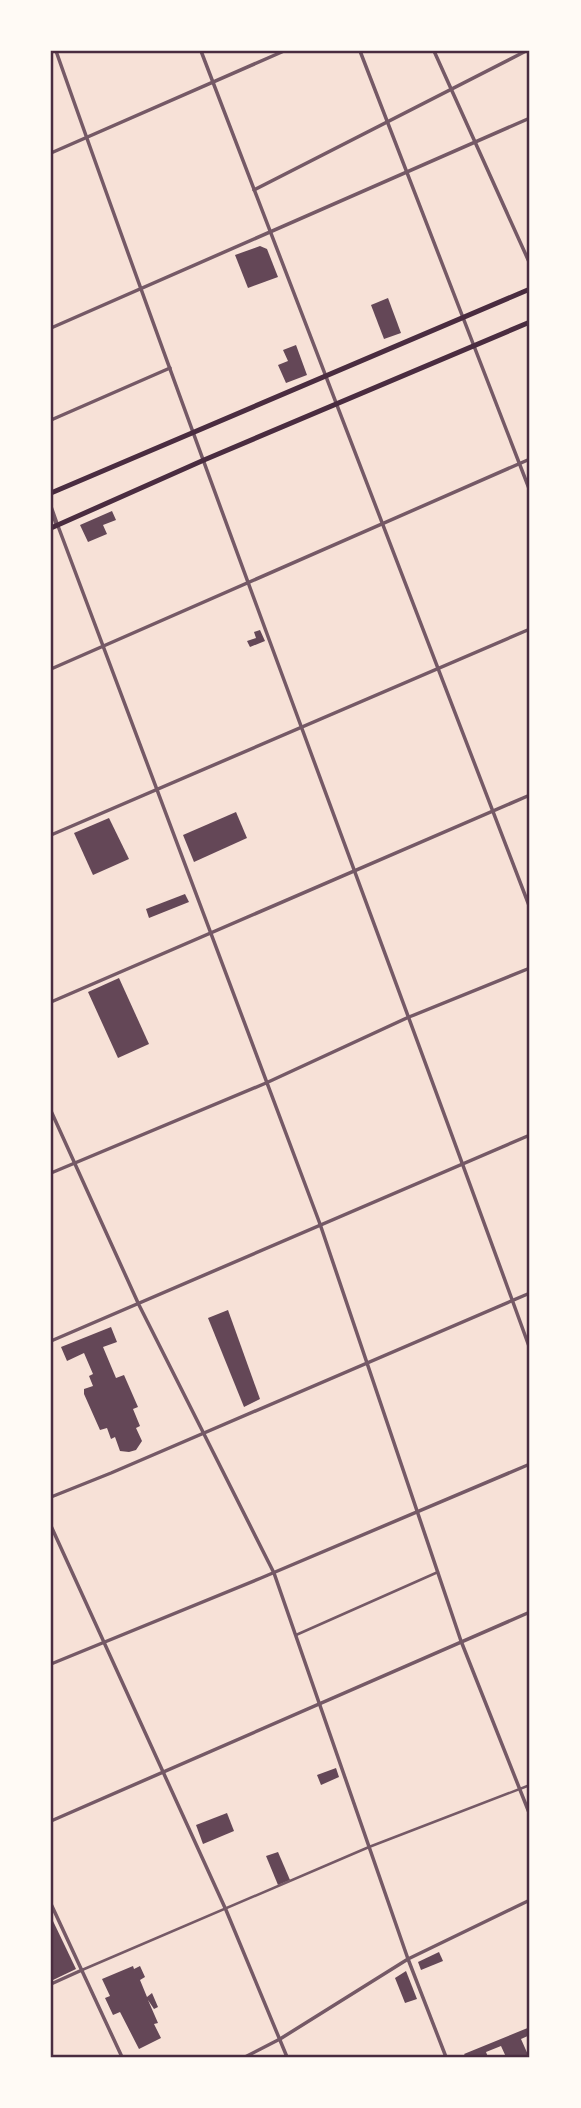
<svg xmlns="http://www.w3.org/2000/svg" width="581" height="2108" viewBox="0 0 581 2108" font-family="'Archivo Narrow',sans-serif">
  <rect width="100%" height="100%" fill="#f7e1d7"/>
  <!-- building -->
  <g fill="#644757">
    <path d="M 260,246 L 267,249 L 278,277 L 248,288 L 235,255 Z"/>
    <path d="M 388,298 L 401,333 L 384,339 L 371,305 Z"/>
    <path d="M 296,345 L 307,375 L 286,383 L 278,365 L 288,361 L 283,350 Z"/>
    <path d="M 112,511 L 116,520 L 103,525 L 107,534 L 88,542 L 80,525 Z"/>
    <path d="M 260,630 L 265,641 L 250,647 L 247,641 L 256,638 L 254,632 Z"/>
    <path d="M 236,812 L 247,838 L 194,862 L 183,835 Z"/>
    <path d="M 109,818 L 129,859 L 93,875 L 74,833 Z"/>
    <path d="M 185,894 L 189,902 L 149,918 L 146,909 Z"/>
    <path d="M 119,978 L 149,1044 L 118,1058 L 88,992 Z"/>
    <path d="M 228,1310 L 260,1399 L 244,1407 L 208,1318 Z"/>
    <path d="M 111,1327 L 117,1342 L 103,1347 L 116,1378 L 124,1375 L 138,1407 L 133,1409 L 140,1426 L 136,1428 L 142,1441 L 136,1450 L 129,1452 L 120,1451 L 115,1437 L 111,1439 L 107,1428 L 100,1430 L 84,1394 L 84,1389 L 93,1386 L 89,1376 L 93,1374 L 84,1353 L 67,1361 L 61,1347 Z"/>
    <path d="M 336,1768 L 339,1777 L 321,1785 L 317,1775 Z"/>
    <path d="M 227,1813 L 234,1831 L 203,1844 L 196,1825 Z"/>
    <path d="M 278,1852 L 290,1880 L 278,1885 L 266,1856 Z"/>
    <path d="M 53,1921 L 76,1969 L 53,1980 L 51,1976 L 51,1922 Z"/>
    <path d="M 439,1952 L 443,1961 L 421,1970 L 418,1962 Z"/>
    <path d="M 133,1966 L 134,1969 L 140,1966 L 145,1977 L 140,1980 L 147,1997 L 152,1993 L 158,2007 L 154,2009 L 148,2000 L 158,2023 L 154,2024 L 161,2038 L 139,2049 L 120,2012 L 113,2015 L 105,1998 L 110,1996 L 102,1979 Z"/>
    <path d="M 406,1971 L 417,1999 L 405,2003 L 395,1978 Z"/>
    <path d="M 530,2027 L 530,2035 L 521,2039 L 529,2057 L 506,2057 L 501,2046 L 486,2052 L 488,2057 L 466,2057 L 464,2054 Z"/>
  </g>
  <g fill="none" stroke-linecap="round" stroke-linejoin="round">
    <!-- pedestrian -->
    <g stroke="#755966" stroke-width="2.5">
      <path d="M 296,1635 L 438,1572"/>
      <path d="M 82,1970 L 369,1847 L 530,1785"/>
    </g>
    <!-- minor -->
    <g stroke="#755966" stroke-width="3.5">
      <path d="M 56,51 C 209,485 373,916 530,1349"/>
      <path d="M 201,51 L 530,908"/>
      <path d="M 360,51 L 530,491"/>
      <path d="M 434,51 L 530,264"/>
      <path d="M 51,153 L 284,51"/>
      <path d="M 254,190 L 526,51"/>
      <path d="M 51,328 L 530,118"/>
      <path d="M 51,420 L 170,368"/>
      <path d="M 58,526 L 320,1224 L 461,1641 L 530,1815"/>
      <path d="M 51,669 L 530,459"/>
      <path d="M 51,835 L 530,629"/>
      <path d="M 51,1002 L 530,795"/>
      <path d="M 51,1111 L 139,1305 L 274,1573 L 408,1959 L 446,2057"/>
      <path d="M 51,1173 L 266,1083 L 409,1017 L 530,968"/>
      <path d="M 51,1341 L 530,1135"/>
      <path d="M 51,1497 L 111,1473 L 530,1293"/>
      <path d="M 51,1526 L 226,1910 L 287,2057"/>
      <path d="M 51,1664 L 261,1578 L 530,1464"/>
      <path d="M 51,1821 L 530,1612"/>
      <path d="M 51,1904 L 122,2057"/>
      <path d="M 51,1984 L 82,1970"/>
      <path d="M 245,2057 L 280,2039 L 408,1959 L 530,1900"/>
    </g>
    <!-- tertiary -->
    <path stroke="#755966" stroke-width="4.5" d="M 51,508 L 57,525"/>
    <!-- secondary -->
    <g stroke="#4a2c40" stroke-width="5">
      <path d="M 51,493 L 530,289"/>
      <path d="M 51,528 L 204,460 L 530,322"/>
    </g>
  </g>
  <!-- border -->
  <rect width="581" height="2108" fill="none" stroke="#fffaf5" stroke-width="105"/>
  <rect x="52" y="52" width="476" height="2004" fill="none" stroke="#4a2c40" stroke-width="2.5"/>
</svg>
